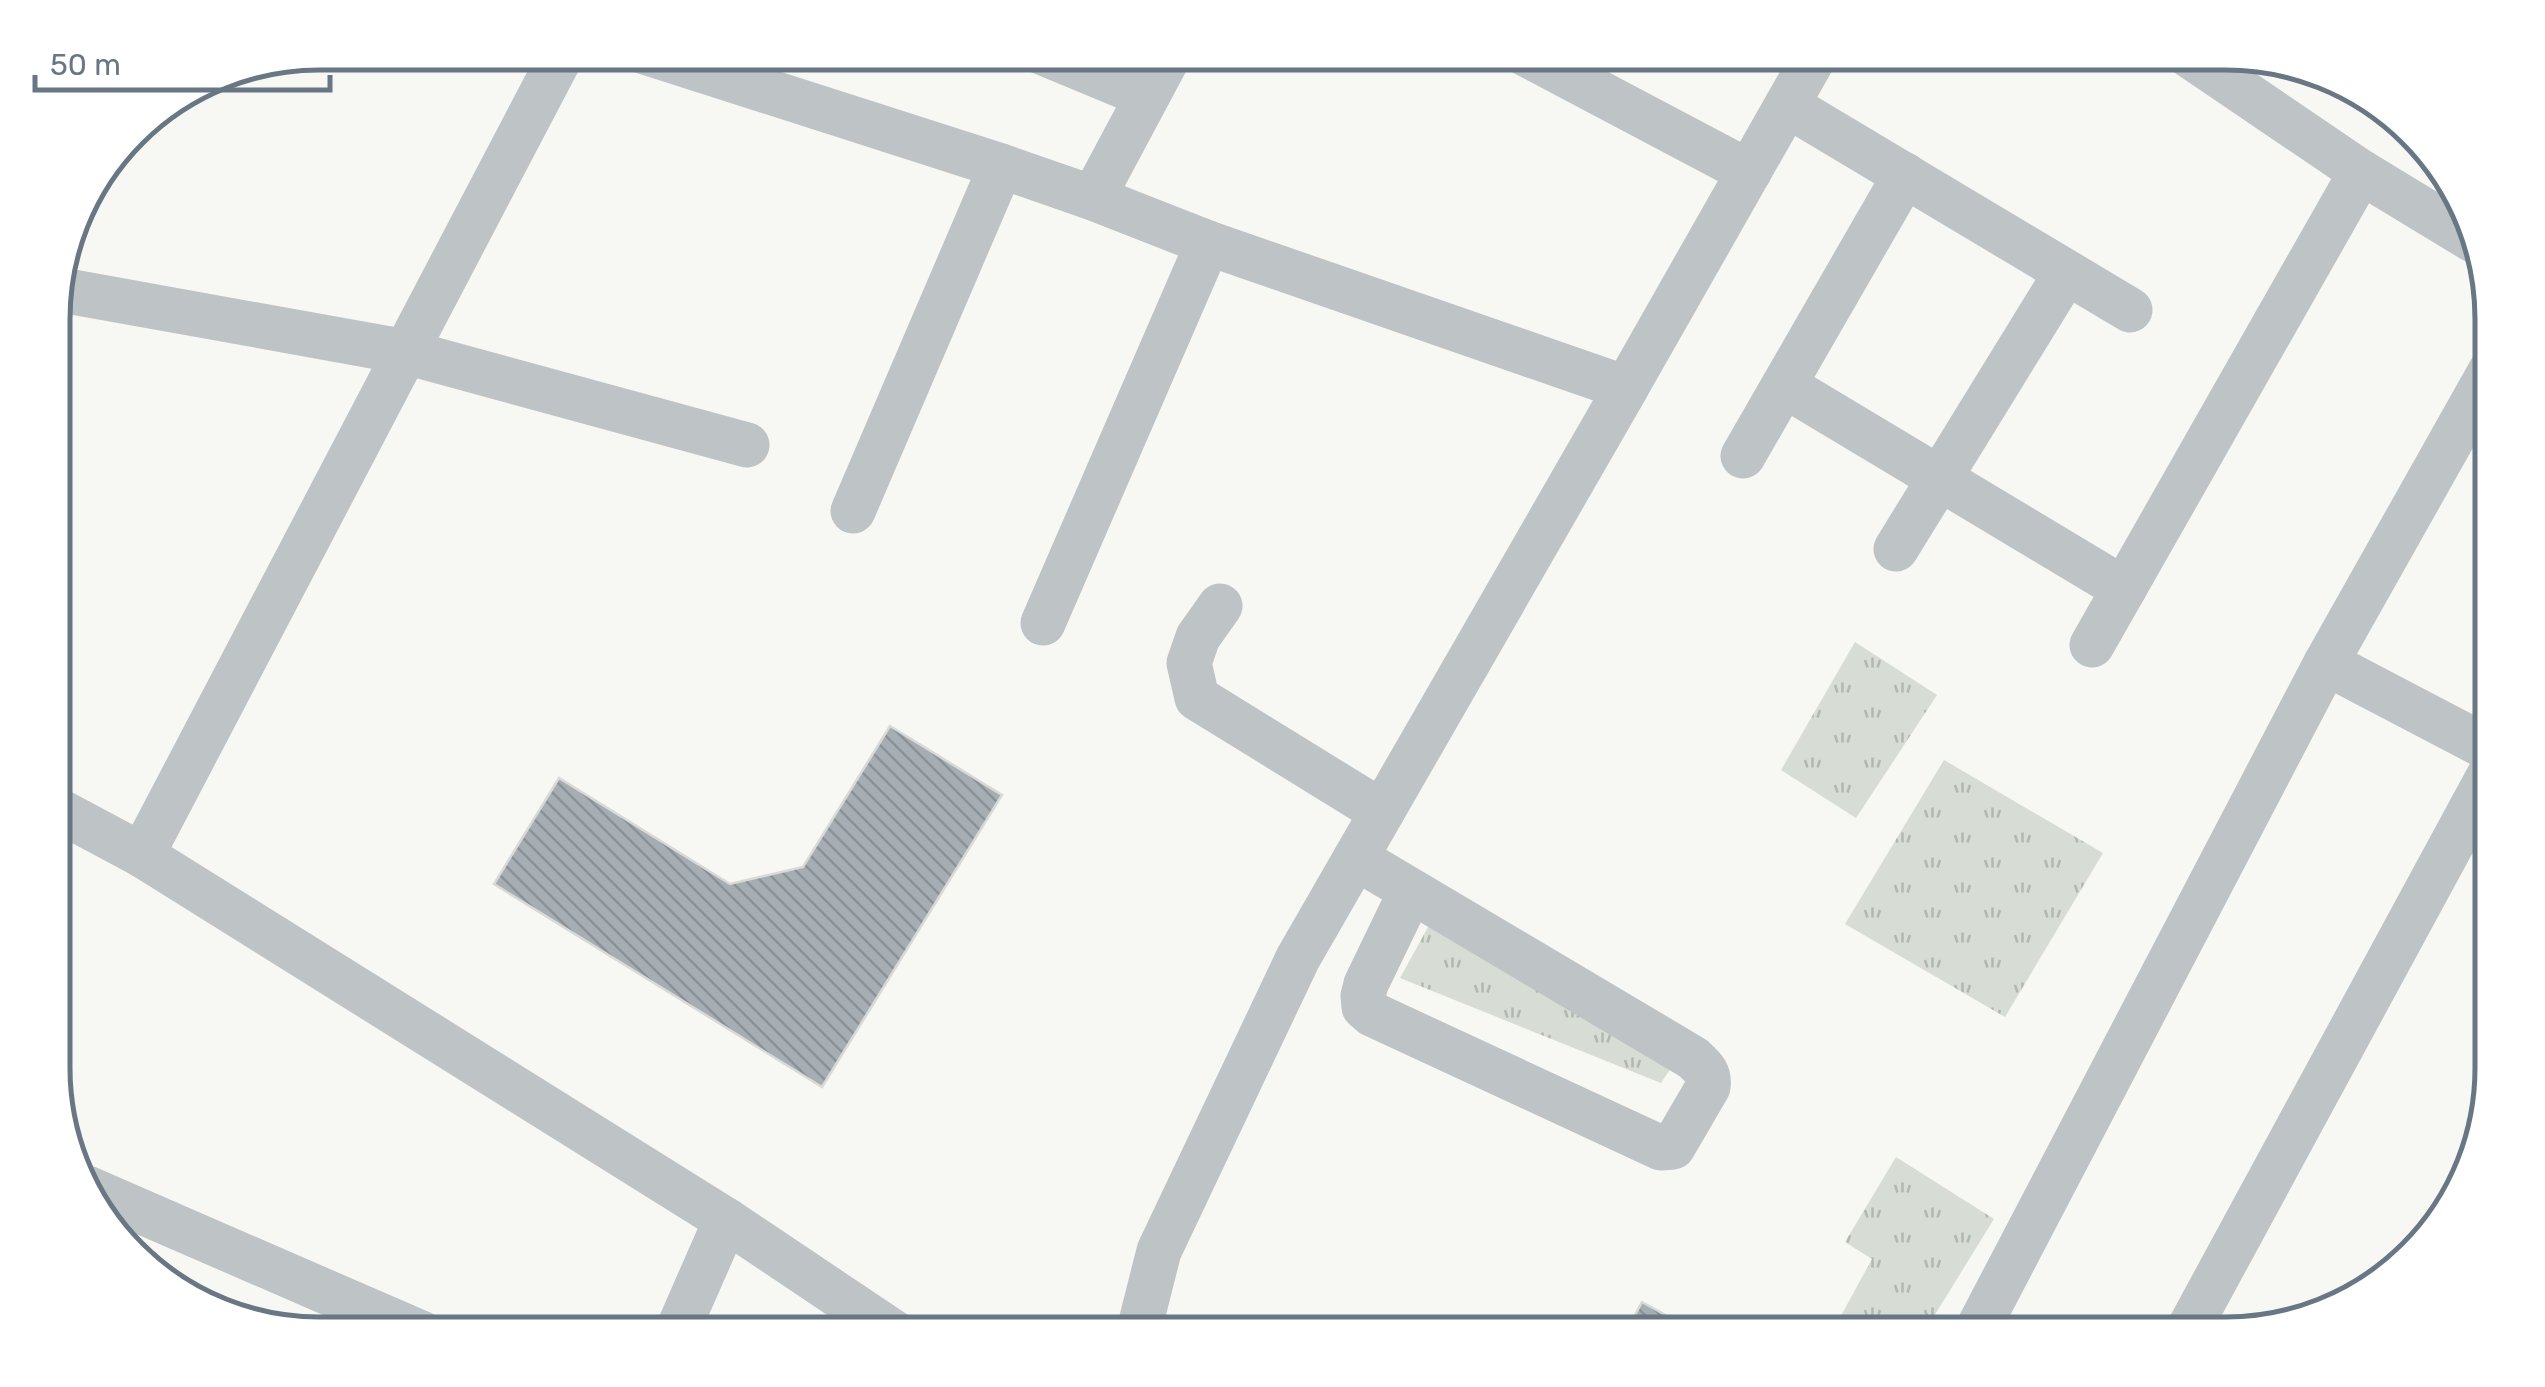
<svg xmlns="http://www.w3.org/2000/svg" width="2545" height="1387" viewBox="0 0 2545 1387" font-family="Rubik,sans-serif">
  <defs>
    <pattern id="grass-tufts" width="24" height="20" patternUnits="userSpaceOnUse" patternTransform="scale(2.5)"><rect width="24" height="20" fill="#d7dcd4"/><path d="M3 7l-1-3M5 7V3M7 7l1-3M15 17l-1-3M17 17v-4M19 17l1-3" fill="none" stroke="#b2b7b1"/></pattern>
    <pattern id="building-back-hatch" width="6" height="6" patternUnits="userSpaceOnUse" patternTransform="scale(2.5)"><rect width="6" height="6" fill="#a6aeb3"/><path d="M-1 5l2 2M0 0l6 6M5-1l2 2" fill="none" stroke="#8b9297"/></pattern>
  </defs>
  <rect width="100%" height="100%" fill="#f7f7f4"/>
  <!-- grass -->
  <g fill="url(#grass-tufts)">
    <path d="M 1855,642 L 1937,695 L 1856,818 L 1781,770 Z"/>
    <path d="M 1944,760 L 2103,853 L 2005,1017 L 1845,924 Z"/>
    <path d="M 1433,918 L 1689,1041 L 1661,1083 L 1400,978 Z"/>
    <path d="M 1896,1157 L 1994,1219 L 1923,1334 L 1831,1334 L 1872,1259 L 1845,1242 Z"/>
  </g>
  <!-- building -->
  <g fill="url(#building-back-hatch)" stroke="#d9d9d7" stroke-width="2.5">
    <path d="M 890,726 L 1002,795 L 822,1087 L 494,884 L 559,778 L 730,884 L 803,867 Z"/>
    <path d="M 1642,1302 L 1689,1328 L 1686,1334 L 1630,1334 L 1626,1332 Z"/>
  </g>
  <g fill="none" stroke-linecap="round" stroke-linejoin="round">
    <!-- minor -->
    <g stroke="#bec3c6" stroke-width="45">
      <path d="M 645,52 L 1001,166 L 1093,198 L 1208,243 L 1626,388 L 1817,52"/>
      <path d="M 1041,52 L 1147,96"/>
      <path d="M 1522,52 L 1749,172"/>
      <path d="M 2184,52 L 2361,172 L 2473,240"/>
      <path d="M 1787,105 L 2130,310"/>
      <path d="M 1093,198 L 1171,52"/>
      <path d="M 56,289 L 406,352 L 747,445"/>
      <path d="M 1784,385 L 2124,589"/>
      <path d="M 1743,456 L 1905,175"/>
      <path d="M 853,511 L 1001,166"/>
      <path d="M 1896,549 L 2066,273"/>
      <path d="M 1220,606 L 1198,637 L 1189,663 L 1197,698 L 1382,812"/>
      <path d="M 1043,623 L 1208,243"/>
      <path d="M 2092,645 L 2361,172"/>
      <path d="M 2326,663 L 2492,750"/>
      <path d="M 54,808 L 142,855 L 726,1220 L 896,1334"/>
      <path d="M 142,855 L 563,52"/>
      <path d="M 1356,858 L 1693,1058 C 1704,1068 1710,1073 1708,1087 L 1673,1147 L 1661,1148 L 1372,1014 L 1364,1007 L 1363,996 L 1366,984 L 1411,891"/>
      <path d="M 87,1188 L 423,1334"/>
      <path d="M 676,1334 L 726,1220"/>
      <path d="M 1138,1334 L 1159,1251 L 1298,958 L 1626,388"/>
      <path d="M 1975,1334 L 2326,663 L 2491,370"/>
      <path d="M 2186,1334 L 2492,770"/>
    </g>
  </g>
  <!-- crop -->
  <path d="M0 0H2545V1387H0ZM319 70H2226A249 249 0 0 1 2475 319V1068A249 249 0 0 1 2226 1317H319A249 249 0 0 1 70 1068V319A249 249 0 0 1 319 70Z" fill="#fff" fill-rule="evenodd"/>
  <path fill="none" stroke="#687783" stroke-width="5" d="M319 70H2226A249 249 0 0 1 2475 319V1068A249 249 0 0 1 2226 1317H319A249 249 0 0 1 70 1068V319A249 249 0 0 1 319 70Z"/>
  <!-- scale -->
  <path d="M35 75v15h295v-15" fill="none" stroke="#687783" stroke-width="5"/>
  <text x="50" y="75" font-size="30" fill="#687783" stroke="#ffffff" stroke-width="8" paint-order="stroke">50 m</text>
</svg>
